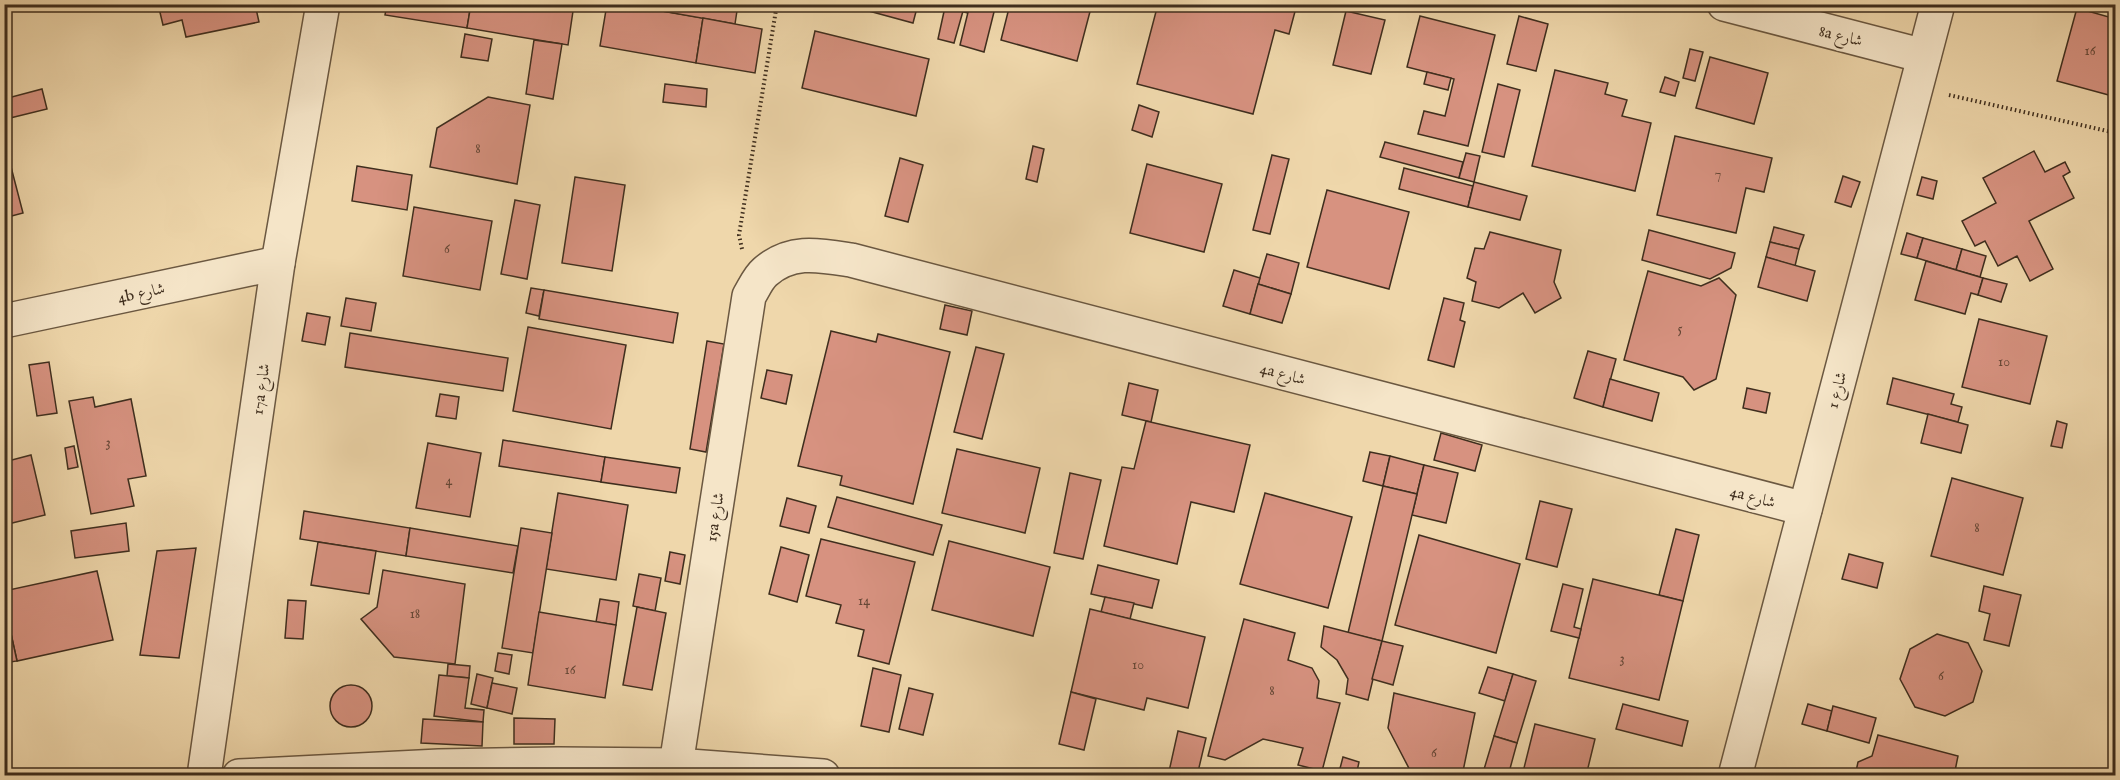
<svg xmlns="http://www.w3.org/2000/svg" width="2120" height="780" viewBox="0 0 2120 780" font-family="'IM FELL English',Amiri,serif">
  <rect width="100%" height="100%" fill="#efd7ab"/>
  <filter id="stains"><feTurbulence type="fractalNoise" baseFrequency=".00333" numOctaves="4"/><feColorMatrix values="0 0 0 0 .2 0 0 0 0 .09 0 0 0 0 .02 0 0 0 .5 -.17"/></filter>
  <radialGradient id="worn" r=".72"><stop offset=".6" stop-color="#630" stop-opacity="0"/><stop offset="1" stop-color="#630" stop-opacity=".3"/></radialGradient>
  <!-- building -->
  <g fill="#d79280" stroke="#3f2e1e" stroke-width="1.5">
    <path d="M 158,4 L 255,4 L 259,22 L 186,37 L 182,20 L 163,25 Z"/>
    <path d="M 387,4 L 471,4 L 467,28 L 385,15 Z"/>
    <path d="M 471,4 L 533,4 L 573,11 L 568,45 L 467,28 Z"/>
    <path d="M 607,4 L 622,4 L 703,18 L 696,63 L 600,46 Z"/>
    <path d="M 622,4 L 738,4 L 735,24 Z"/>
    <path d="M 843,4 L 918,4 L 913,23 Z"/>
    <path d="M 943,4 L 970,4 L 968,13 L 942,6 Z"/>
    <path d="M 970,4 L 996,4 L 984,52 L 960,45 Z"/>
    <path d="M 1010,4 L 1092,4 L 1077,61 L 1001,40 Z"/>
    <path d="M 1158,4 L 1297,4 L 1289,34 L 1275,30 L 1253,114 L 1137,84 Z"/>
    <path d="M 945,7 L 963,11 L 954,43 L 938,39 Z"/>
    <path d="M 2077,8 L 2116,19 L 2116,97 L 2057,81 Z"/>
    <path d="M 1346,11 L 1385,20 L 1371,74 L 1333,65 Z"/>
    <path d="M 1420,16 L 1495,35 L 1468,146 L 1418,134 L 1424,111 L 1445,116 L 1454,79 L 1407,67 Z"/>
    <path d="M 1519,16 L 1548,24 L 1536,71 L 1507,64 Z"/>
    <path d="M 703,18 L 762,29 L 755,73 L 696,63 Z"/>
    <path d="M 815,31 L 929,59 L 916,116 L 802,88 Z"/>
    <path d="M 465,34 L 492,39 L 488,61 L 461,57 Z"/>
    <path d="M 534,40 L 562,44 L 553,99 L 526,94 Z"/>
    <path d="M 1690,49 L 1703,52 L 1695,81 L 1683,78 Z"/>
    <path d="M 1710,57 L 1768,73 L 1754,124 L 1696,108 Z"/>
    <path d="M 1555,70 L 1608,83 L 1605,94 L 1627,100 L 1622,116 L 1651,123 L 1635,191 L 1532,166 Z"/>
    <path d="M 1427,72 L 1451,78 L 1448,90 L 1424,84 Z"/>
    <path d="M 1665,77 L 1679,82 L 1675,96 L 1660,92 Z"/>
    <path d="M 665,84 L 707,89 L 706,107 L 663,102 Z"/>
    <path d="M 1498,84 L 1520,90 L 1504,157 L 1482,152 Z"/>
    <path d="M 42,89 L 47,109 L 6,119 L 4,99 Z"/>
    <path d="M 488,97 L 530,105 L 517,184 L 430,167 L 437,128 Z"/>
    <path d="M 1139,105 L 1159,112 L 1152,137 L 1132,130 Z"/>
    <path d="M 1675,136 L 1772,158 L 1764,192 L 1746,188 L 1736,233 L 1657,215 Z"/>
    <path d="M 4,140 L 23,213 L 4,218 Z"/>
    <path d="M 1385,142 L 1463,162 L 1459,178 L 1380,157 Z"/>
    <path d="M 1033,146 L 1044,149 L 1037,182 L 1026,179 Z"/>
    <path d="M 2034,151 L 2045,172 L 2065,162 L 2070,172 L 2063,176 L 2074,198 L 2029,221 L 2053,269 L 2030,281 L 2017,256 L 1998,266 L 1985,241 L 1975,246 L 1962,221 L 1996,203 L 1983,178 Z"/>
    <path d="M 1466,153 L 1480,156 L 1474,182 L 1459,178 Z"/>
    <path d="M 1272,155 L 1289,159 L 1270,234 L 1253,230 Z"/>
    <path d="M 900,158 L 923,165 L 908,222 L 885,216 Z"/>
    <path d="M 1147,164 L 1222,184 L 1204,252 L 1130,233 Z"/>
    <path d="M 357,166 L 412,175 L 407,210 L 352,201 Z"/>
    <path d="M 1404,168 L 1473,186 L 1468,207 L 1399,189 Z"/>
    <path d="M 1843,176 L 1860,182 L 1851,207 L 1835,202 Z"/>
    <path d="M 575,177 L 625,185 L 612,271 L 562,263 Z"/>
    <path d="M 1922,177 L 1937,181 L 1933,199 L 1917,195 Z"/>
    <path d="M 1474,182 L 1527,196 L 1520,220 L 1468,207 Z"/>
    <path d="M 1327,190 L 1409,212 L 1389,289 L 1307,267 Z"/>
    <path d="M 515,200 L 540,205 L 527,279 L 501,274 Z"/>
    <path d="M 414,207 L 492,221 L 480,290 L 403,276 Z"/>
    <path d="M 1774,227 L 1804,235 L 1799,249 L 1770,242 Z"/>
    <path d="M 1649,230 L 1735,253 L 1731,268 L 1710,279 L 1642,260 Z"/>
    <path d="M 1490,232 L 1561,250 L 1554,282 L 1561,298 L 1535,313 L 1523,293 L 1499,308 L 1472,301 L 1476,282 L 1467,278 L 1475,248 L 1484,249 Z"/>
    <path d="M 1907,233 L 1923,238 L 1917,258 L 1901,254 Z"/>
    <path d="M 1923,238 L 1962,249 L 1956,270 L 1917,258 Z"/>
    <path d="M 1770,242 L 1799,249 L 1795,266 L 1766,257 Z"/>
    <path d="M 1962,249 L 1986,256 L 1980,277 L 1956,270 Z"/>
    <path d="M 1267,254 L 1299,263 L 1291,294 L 1258,284 Z"/>
    <path d="M 1766,257 L 1815,271 L 1807,301 L 1758,287 Z"/>
    <path d="M 1926,261 L 1983,278 L 1978,295 L 1971,293 L 1965,314 L 1915,300 Z"/>
    <path d="M 1234,270 L 1260,278 L 1250,314 L 1223,306 Z"/>
    <path d="M 1648,271 L 1701,286 L 1719,278 L 1736,295 L 1716,379 L 1694,390 L 1683,377 L 1624,360 Z"/>
    <path d="M 1983,278 L 2007,284 L 2001,302 L 1978,295 Z"/>
    <path d="M 1258,284 L 1291,294 L 1282,323 L 1250,314 Z"/>
    <path d="M 531,288 L 544,290 L 539,316 L 526,313 Z"/>
    <path d="M 544,290 L 678,313 L 673,343 L 539,319 Z"/>
    <path d="M 346,298 L 376,303 L 371,331 L 341,326 Z"/>
    <path d="M 1444,298 L 1464,303 L 1460,320 L 1465,322 L 1454,367 L 1428,360 Z"/>
    <path d="M 945,305 L 972,311 L 967,335 L 940,329 Z"/>
    <path d="M 307,313 L 330,317 L 325,345 L 302,341 Z"/>
    <path d="M 1979,319 L 2047,336 L 2030,404 L 1962,387 Z"/>
    <path d="M 528,327 L 626,345 L 611,429 L 513,411 Z"/>
    <path d="M 831,331 L 876,342 L 878,334 L 950,352 L 913,504 L 840,485 L 842,476 L 798,466 Z"/>
    <path d="M 350,333 L 508,358 L 503,391 L 345,367 Z"/>
    <path d="M 707,341 L 724,344 L 706,452 L 690,449 Z"/>
    <path d="M 976,347 L 1004,354 L 982,439 L 954,432 Z"/>
    <path d="M 1588,351 L 1616,359 L 1603,407 L 1574,398 Z"/>
    <path d="M 49,362 L 57,413 L 37,416 L 29,365 Z"/>
    <path d="M 767,370 L 792,375 L 786,404 L 761,398 Z"/>
    <path d="M 1893,378 L 1954,394 L 1951,404 L 1962,407 L 1958,422 L 1887,404 Z"/>
    <path d="M 1610,379 L 1659,393 L 1652,421 L 1603,407 Z"/>
    <path d="M 1129,383 L 1158,390 L 1151,422 L 1122,415 Z"/>
    <path d="M 1747,388 L 1770,393 L 1766,413 L 1743,408 Z"/>
    <path d="M 440,394 L 459,397 L 456,419 L 436,416 Z"/>
    <path d="M 93,397 L 95,407 L 131,399 L 146,476 L 128,479 L 134,506 L 91,514 L 69,401 Z"/>
    <path d="M 1928,414 L 1968,425 L 1961,453 L 1921,443 Z"/>
    <path d="M 1146,421 L 1250,445 L 1234,512 L 1191,502 L 1177,564 L 1104,546 L 1122,467 L 1134,469 Z"/>
    <path d="M 2057,421 L 2067,424 L 2062,448 L 2051,446 Z"/>
    <path d="M 1441,433 L 1482,445 L 1475,471 L 1434,460 Z"/>
    <path d="M 503,440 L 605,457 L 601,482 L 499,466 Z"/>
    <path d="M 428,443 L 481,453 L 470,517 L 416,508 Z"/>
    <path d="M 74,446 L 78,467 L 68,469 L 65,448 Z"/>
    <path d="M 957,449 L 1040,468 L 1025,533 L 942,513 Z"/>
    <path d="M 1370,452 L 1390,456 L 1383,486 L 1363,481 Z"/>
    <path d="M 31,455 L 45,515 L 4,525 L 4,462 Z"/>
    <path d="M 1390,456 L 1424,465 L 1417,494 L 1383,486 Z"/>
    <path d="M 605,457 L 680,468 L 676,493 L 601,482 Z"/>
    <path d="M 1424,465 L 1458,473 L 1446,523 L 1412,515 Z"/>
    <path d="M 1070,473 L 1101,480 L 1083,559 L 1054,553 Z"/>
    <path d="M 1952,478 L 2023,498 L 2003,575 L 1931,556 Z"/>
    <path d="M 1383,486 L 1417,494 L 1382,641 L 1348,633 Z"/>
    <path d="M 558,493 L 628,505 L 616,580 L 546,569 Z"/>
    <path d="M 1265,493 L 1352,517 L 1328,608 L 1240,584 Z"/>
    <path d="M 837,497 L 942,525 L 933,555 L 828,527 Z"/>
    <path d="M 787,498 L 816,506 L 809,533 L 780,526 Z"/>
    <path d="M 1540,501 L 1572,509 L 1557,567 L 1526,559 Z"/>
    <path d="M 304,511 L 410,528 L 406,556 L 300,539 Z"/>
    <path d="M 126,523 L 129,551 L 75,558 L 71,531 Z"/>
    <path d="M 410,528 L 518,546 L 513,573 L 406,556 Z"/>
    <path d="M 521,528 L 552,533 L 533,653 L 502,648 Z"/>
    <path d="M 1676,529 L 1699,535 L 1683,601 L 1659,595 Z"/>
    <path d="M 1419,535 L 1520,564 L 1496,653 L 1395,625 Z"/>
    <path d="M 821,539 L 915,562 L 889,664 L 858,656 L 864,630 L 836,623 L 841,605 L 806,596 Z"/>
    <path d="M 949,541 L 1050,567 L 1033,636 L 932,610 Z"/>
    <path d="M 318,542 L 376,551 L 369,594 L 311,585 Z"/>
    <path d="M 781,547 L 809,555 L 797,602 L 769,594 Z"/>
    <path d="M 196,548 L 179,658 L 140,655 L 157,551 Z"/>
    <path d="M 670,552 L 685,555 L 680,584 L 665,581 Z"/>
    <path d="M 1849,554 L 1883,563 L 1877,588 L 1842,579 Z"/>
    <path d="M 1098,565 L 1159,580 L 1152,608 L 1091,594 Z"/>
    <path d="M 383,570 L 465,584 L 455,664 L 394,657 L 361,619 L 377,607 Z"/>
    <path d="M 97,571 L 113,640 L 17,661 L 4,602 L 4,591 Z"/>
    <path d="M 639,574 L 661,578 L 655,611 L 633,606 Z"/>
    <path d="M 1593,579 L 1683,601 L 1659,700 L 1569,678 Z"/>
    <path d="M 1563,584 L 1583,589 L 1574,627 L 1581,629 L 1579,638 L 1551,631 Z"/>
    <path d="M 1984,586 L 2021,595 L 2009,646 L 1984,640 L 1990,614 L 1979,611 Z"/>
    <path d="M 1105,597 L 1134,603 L 1130,619 L 1101,612 Z"/>
    <path d="M 600,599 L 619,602 L 616,625 L 596,622 Z"/>
    <path d="M 288,600 L 306,601 L 303,639 L 285,638 Z"/>
    <path d="M 4,602 L 17,661 L 4,663 Z"/>
    <path d="M 637,607 L 666,613 L 652,690 L 623,685 Z"/>
    <path d="M 1090,609 L 1205,637 L 1188,708 L 1147,698 L 1144,710 L 1071,692 Z"/>
    <path d="M 539,612 L 616,625 L 605,698 L 528,685 Z"/>
    <path d="M 1244,619 L 1295,633 L 1288,660 L 1312,668 L 1319,681 L 1317,698 L 1340,703 L 1322,771 L 1298,765 L 1303,748 L 1263,739 L 1225,760 L 1208,756 Z"/>
    <path d="M 1324,626 L 1382,641 L 1368,700 L 1346,694 L 1348,679 L 1337,660 L 1321,647 Z"/>
    <path d="M 1937,634 L 1968,643 L 1982,671 L 1973,702 L 1945,716 L 1915,707 L 1900,679 L 1910,649 Z"/>
    <path d="M 1382,641 L 1403,646 L 1393,685 L 1372,679 Z"/>
    <path d="M 498,653 L 512,655 L 509,674 L 495,671 Z"/>
    <path d="M 448,664 L 470,666 L 469,678 L 447,676 Z"/>
    <path d="M 1488,667 L 1513,674 L 1505,701 L 1479,693 Z"/>
    <path d="M 873,668 L 901,675 L 889,732 L 861,726 Z"/>
    <path d="M 477,674 L 493,678 L 487,708 L 471,704 Z"/>
    <path d="M 1513,674 L 1536,681 L 1517,743 L 1494,736 Z"/>
    <path d="M 439,675 L 469,678 L 465,708 L 484,710 L 483,722 L 434,716 Z"/>
    <path d="M 492,683 L 517,688 L 512,714 L 487,708 Z"/>
    <circle cx="351" cy="706" r="21"/>
    <path d="M 909,688 L 933,694 L 923,735 L 899,729 Z"/>
    <path d="M 1071,692 L 1096,699 L 1084,750 L 1059,744 Z"/>
    <path d="M 1394,693 L 1475,713 L 1462,776 L 1413,776 L 1388,728 Z"/>
    <path d="M 1623,704 L 1688,721 L 1682,746 L 1616,729 Z"/>
    <path d="M 1808,704 L 1832,711 L 1827,731 L 1802,724 Z"/>
    <path d="M 1833,706 L 1876,718 L 1869,743 L 1827,731 Z"/>
    <path d="M 514,718 L 555,719 L 554,744 L 514,744 Z"/>
    <path d="M 423,719 L 483,722 L 482,746 L 421,743 Z"/>
    <path d="M 1535,724 L 1595,739 L 1586,776 L 1522,776 Z"/>
    <path d="M 1178,731 L 1206,738 L 1197,776 L 1168,776 Z"/>
    <path d="M 1878,735 L 1958,756 L 1954,776 L 1855,776 L 1858,762 L 1872,756 Z"/>
    <path d="M 1494,736 L 1517,743 L 1508,776 L 1482,776 Z"/>
    <path d="M 1343,757 L 1359,762 L 1356,776 L 1338,776 Z"/>
  </g>
  <g fill="none" stroke-linecap="round" stroke-linejoin="round">
    <!-- minor casing -->
    <g stroke="#6b5841" stroke-width="36">
      <g id="minor">
        <path d="M 1724,4 L 1924,56"/>
        <path d="M 4,321 L 278,263"/>
        <path d="M 676,765 L 749,296 C 754,288 758,278 765,272 C 791,249 819,255 851,260 L 1805,509"/>
        <path d="M 204,776 L 278,263 L 323,4"/>
        <path d="M 239,776 L 439,766 L 558,764 L 676,765 L 823,776"/>
        <path d="M 1735,776 L 1938,4"/>
      </g>
    </g>
    <!-- path -->
    <g stroke="#3f2e1e" stroke-width="4" stroke-dasharray="1.5 3" stroke-linecap="butt">
      <path d="M 1949,95 L 2116,133"/>
      <path d="M 742,249 L 739,235 L 777,4"/>
    </g>
    <!-- minor -->
    <use href="#minor" stroke="#f5e5c8" stroke-width="33"/>
  </g>
  <g text-anchor="middle" stroke-width="5" stroke-linejoin="round" paint-order="stroke">
    <!-- number labels -->
    <g font-size="14" fill="#654736">
      <text x="2090" y="55">16</text>
      <text x="478" y="153">8</text>
      <text x="1718" y="178">7</text>
      <text x="447" y="253">6</text>
      <text x="1680" y="333">5</text>
      <text x="2004" y="366">10</text>
      <text x="108" y="447">3</text>
      <text x="449" y="485">4</text>
      <text x="1977" y="532">8</text>
      <text x="864" y="605">14</text>
      <text x="415" y="618">18</text>
      <text x="1622" y="663">3</text>
      <text x="1138" y="669">10</text>
      <text x="570" y="674">16</text>
      <text x="1941" y="680">6</text>
      <text x="1272" y="695">8</text>
      <text x="1434" y="757">6</text>
    </g>
    <!-- street labels -->
    <g font-size="16" fill="#3f2e1e" stroke="#f5e5c8">
      <text transform="translate(1841 35) rotate(14)" y="6">8a شارع</text>
      <text transform="translate(141 292) rotate(-12)" y="6">4b شارع</text>
      <text transform="translate(1283 373) rotate(15)" y="6">4a شارع</text>
      <text transform="translate(260 389) rotate(-82)" y="6">17a شارع</text>
      <text transform="translate(1836 390) rotate(-75)" y="6">شارع 1</text>
      <text transform="translate(1753 496) rotate(15)" y="6">4a شارع</text>
      <text transform="translate(714 517) rotate(-81)" y="6">15a شارع</text>
    </g>
  </g>
  <!-- margin -->
  <rect width="2120" height="780" fill="none" stroke="#efd7ab" stroke-width="24"/>
  <rect x="6" y="6" width="2108" height="768" fill="none" stroke="#3f2e1e" stroke-width="3"/>
  <rect x="12" y="12" width="2096" height="756" fill="none" stroke="#3f2e1e" stroke-width="1.5"/>
  <rect width="100%" height="100%" filter="url(#stains)"/>
  <rect width="100%" height="100%" fill="url(#worn)"/>
</svg>
